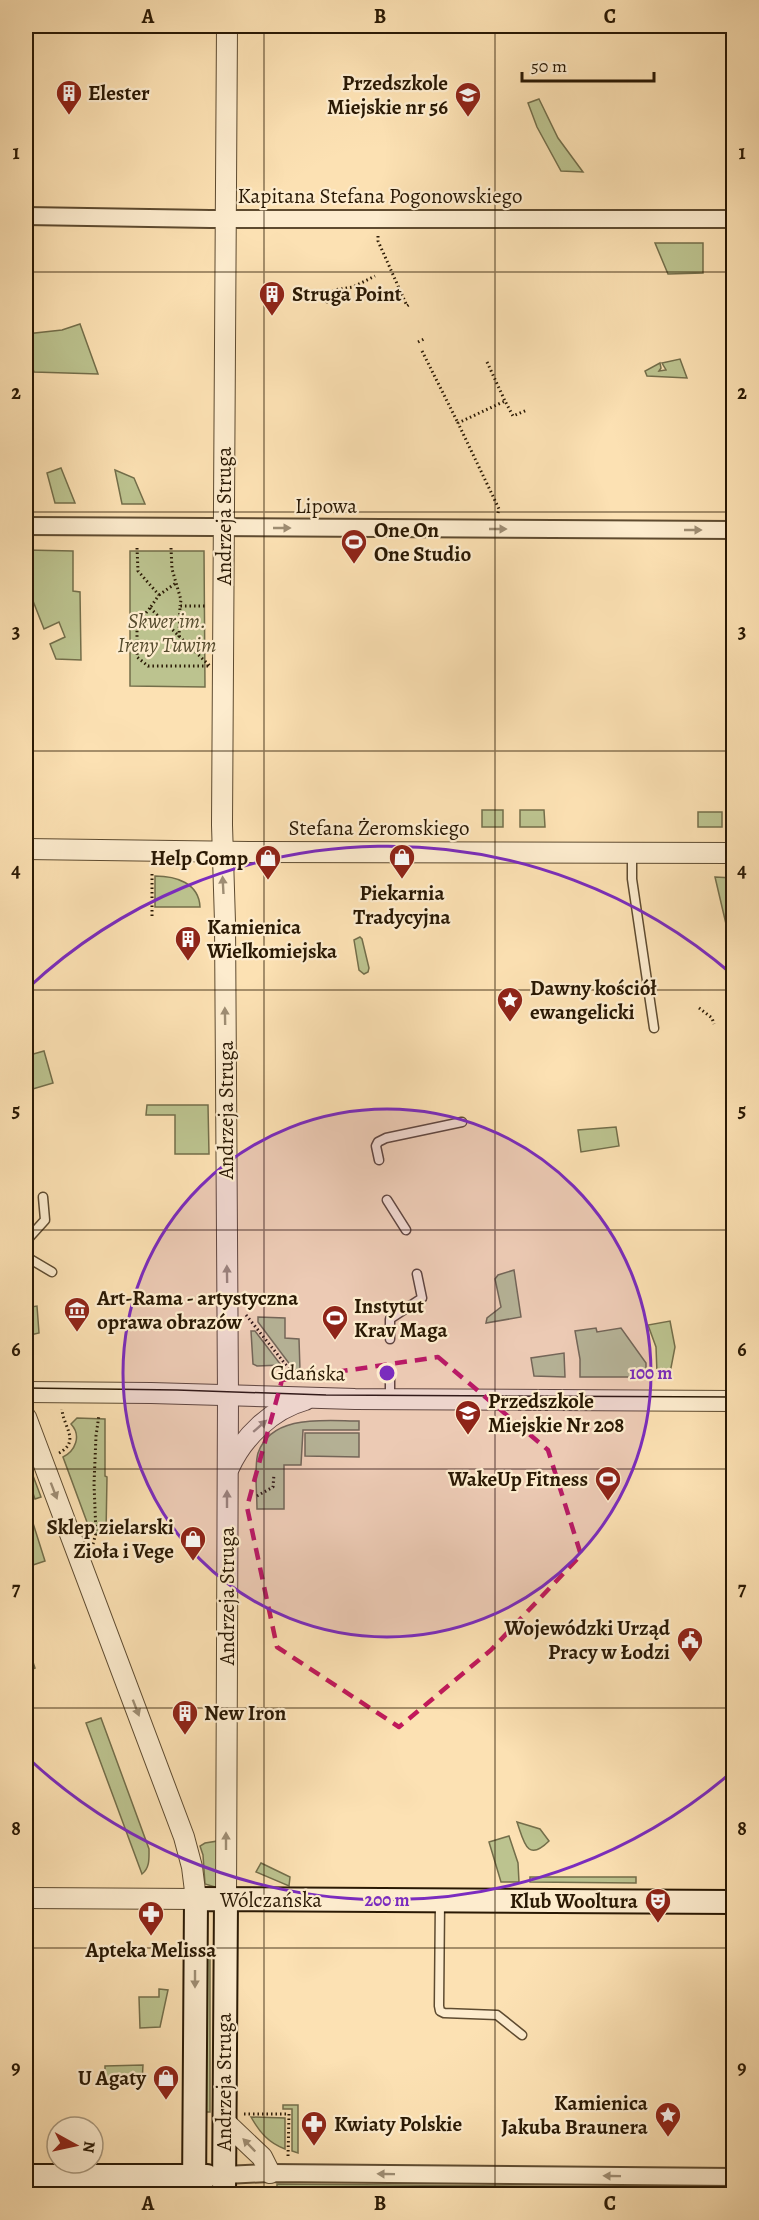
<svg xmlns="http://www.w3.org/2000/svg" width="759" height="2220" viewBox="0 0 759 2220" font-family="Alegreya,serif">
  <rect width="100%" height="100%" fill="#fce1b3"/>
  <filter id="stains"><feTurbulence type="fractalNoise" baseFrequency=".00333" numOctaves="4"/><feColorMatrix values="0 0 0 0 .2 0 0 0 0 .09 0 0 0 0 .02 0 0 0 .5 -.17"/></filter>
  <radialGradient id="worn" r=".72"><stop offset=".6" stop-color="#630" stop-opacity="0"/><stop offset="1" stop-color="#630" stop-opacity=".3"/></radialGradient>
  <!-- green -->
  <g fill="#bcc38f" stroke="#736e4a" stroke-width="1.5">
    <path d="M 539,99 L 558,138 L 583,172 L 561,171 L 537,127 L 528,103 Z"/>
    <path d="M 655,243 L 703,243 L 703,273 L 668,274 Z"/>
    <path d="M 80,324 L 98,374 L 34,372 L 26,350 L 26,334 L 62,330 Z"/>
    <path d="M 680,359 L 687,378 L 647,376 L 645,371 L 660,363 L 661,368 L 659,371 L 666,370 L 662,363 Z"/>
    <path d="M 61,468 L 75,503 L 55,503 L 47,473 Z"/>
    <path d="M 115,470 L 134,478 L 145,504 L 122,504 Z"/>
    <path d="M 26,550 L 73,551 L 73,591 L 80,592 L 81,660 L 56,659 L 50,644 L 65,637 L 59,622 L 44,629 L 26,583 Z"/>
    <path d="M 130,551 L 204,551 L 205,687 L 130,686 Z"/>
    <rect x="482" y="810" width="21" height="17"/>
    <path d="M 520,810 L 544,810 L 545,827 L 520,827 Z"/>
    <rect x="698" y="812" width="24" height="15"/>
    <path d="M 155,876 C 176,876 199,883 200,907 L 155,907 Z"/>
    <path d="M 715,877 L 733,878 L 733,940 L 730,941 Z"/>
    <path d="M 360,937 L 362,939 L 369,968 L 368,972 L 364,974 L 359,970 L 354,940 Z"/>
    <path d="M 44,1051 L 53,1083 L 26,1091 L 26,1056 Z"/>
    <path d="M 147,1105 L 208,1105 L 209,1154 L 175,1154 L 175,1115 L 146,1115 Z"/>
    <path d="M 616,1127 L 619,1146 L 581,1152 L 578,1130 Z"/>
    <path d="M 514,1270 L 521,1317 L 486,1323 L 487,1318 L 501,1307 L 495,1279 L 498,1275 Z"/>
    <path d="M 26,1288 L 26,1290 L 29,1290 L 31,1307 L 37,1306 L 39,1333 L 26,1336 Z"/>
    <path d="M 258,1317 L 285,1318 L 285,1338 L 299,1339 L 300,1370 L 294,1370 L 258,1322 Z"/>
    <path d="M 670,1321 L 675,1347 L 670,1373 L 657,1373 L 656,1347 L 648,1325 Z"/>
    <path d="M 596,1328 L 597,1332 L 621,1328 L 646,1363 L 646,1377 L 580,1377 L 580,1359 L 575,1331 Z"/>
    <path d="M 251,1331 L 255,1331 L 281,1365 L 257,1366 L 253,1364 Z"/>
    <path d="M 564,1353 L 565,1377 L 534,1376 L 531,1358 Z"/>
    <path d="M 77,1418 L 105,1419 L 105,1476 L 107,1477 L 106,1534 L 91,1533 L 63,1457 C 75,1451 82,1436 71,1424 Z"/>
    <path d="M 359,1421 L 359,1430 L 303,1430 L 301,1465 L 284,1465 L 284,1509 L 257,1509 C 257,1494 254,1466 258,1453 C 272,1413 327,1421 359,1421 Z"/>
    <path d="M 305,1433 L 359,1433 L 359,1457 L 305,1456 Z"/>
    <path d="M 26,1457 L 41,1497 L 35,1499 L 26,1473 Z"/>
    <path d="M 26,1501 L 45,1561 L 30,1566 L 26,1551 Z"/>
    <path d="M 26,1641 L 35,1668 L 26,1672 Z"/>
    <path d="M 101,1718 L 149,1849 C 149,1858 150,1868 142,1874 L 86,1723 Z"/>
    <path d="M 517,1822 L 540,1829 L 549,1841 C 527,1863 524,1842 517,1822 Z"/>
    <path d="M 509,1836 L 518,1863 L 519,1882 L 501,1882 L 489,1842 Z"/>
    <path d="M 218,1841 L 217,1885 L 215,1887 L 205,1884 L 203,1855 L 200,1846 L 205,1843 Z"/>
    <path d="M 261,1863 L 290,1877 L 289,1886 L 256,1872 Z"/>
    <path d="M 530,1877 L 636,1877 L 636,1883 L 530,1882 Z"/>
    <path d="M 206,1951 L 210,1951 L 210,2112 L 205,2112 Z"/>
    <path d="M 159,1989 L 168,1990 L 160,2027 L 140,2028 L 139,1997 L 159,1997 Z"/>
    <path d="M 143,2065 L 142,2083 L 105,2083 L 105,2066 Z"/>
    <path d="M 283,2105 L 298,2105 L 298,2153 L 292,2151 L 292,2109 L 283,2109 Z"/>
    <path d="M 251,2117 L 285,2118 L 285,2149 C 269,2143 260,2133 251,2117 Z"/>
    <path d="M 277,2184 L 733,2188 L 734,2194 L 277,2189 Z"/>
  </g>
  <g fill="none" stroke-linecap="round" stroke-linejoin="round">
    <!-- service casing -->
    <g stroke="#5e4b30" stroke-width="11">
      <g id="service">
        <path d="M 632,853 L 632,879 L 654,1028"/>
        <path d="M 379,1160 L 376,1146 L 378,1142 L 386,1138 L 462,1122"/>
        <path d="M 387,1200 L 406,1230"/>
        <path d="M 26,1241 L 45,1220 L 43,1197"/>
        <path d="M 26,1261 L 30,1259 L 52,1272"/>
        <path d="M 390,1339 L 390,1319 L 422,1298 L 417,1274"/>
        <path d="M 390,1398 L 390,1375"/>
        <path d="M 440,1901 L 439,2006 L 440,2011 L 444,2013 L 497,2015 L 522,2035"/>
      </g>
    </g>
    <!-- minor casing -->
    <g stroke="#5e4b30" stroke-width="20">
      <g id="minor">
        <path d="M 26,216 L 210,219 L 734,219"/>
        <path d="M 26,526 L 734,530"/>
        <path d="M 224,2175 L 270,2173 L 734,2177"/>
      </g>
    </g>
    <!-- tertiary casing -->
    <g stroke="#5e4b30" stroke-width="22">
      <g id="tertiary">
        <path d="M 26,849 L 249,852 L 734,853"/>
        <path d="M 26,1392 L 151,1393 L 355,1399 L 734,1401"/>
        <path d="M 26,1417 L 184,1837 L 192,1867 L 196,1899 L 26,1898"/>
        <path d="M 229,1468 C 243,1437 272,1409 305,1400"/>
        <path d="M 226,1900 L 228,1395 L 225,922 L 222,825 L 227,26"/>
        <path d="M 224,2121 L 262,2157 L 270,2173"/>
      </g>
    </g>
    <!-- secondary casing -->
    <g stroke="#2a1904" stroke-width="26">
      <g id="secondary">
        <path d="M 26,2176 L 207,2176"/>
        <path d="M 194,2194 L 196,1899 L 734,1902"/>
        <path d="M 224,2194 L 226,1900"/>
      </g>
    </g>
    <!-- path -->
    <g stroke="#2a1904" stroke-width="3" stroke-dasharray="1.5 3" stroke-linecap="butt">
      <path d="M 378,236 L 378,241 L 407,306 L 410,304"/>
      <path d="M 326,303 L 334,290 L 353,287 L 375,276"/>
      <path d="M 418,342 L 424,339"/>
      <path d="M 422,351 L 458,423"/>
      <path d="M 487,362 L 505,401"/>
      <path d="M 498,513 L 499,509 L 458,423 L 505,401 L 513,416 L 527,410"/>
      <path d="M 137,548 L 138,571 L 159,595 L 150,608"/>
      <path d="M 171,548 L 172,569 L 181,600 L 180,606"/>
      <path d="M 159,595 L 176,583"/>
      <path d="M 150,608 L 210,666 L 148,666 L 137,657 L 137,624 Z"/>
      <path d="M 179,637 L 180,606 L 205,606"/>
      <path d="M 152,916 L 152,871"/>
      <path d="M 699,1008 L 712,1018 L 714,1024"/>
      <path d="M 246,1315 L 294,1375"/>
      <path d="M 59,1453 C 81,1441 63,1427 62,1409"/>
      <path d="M 257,1496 L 273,1487 L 274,1474"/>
      <path d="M 93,1544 L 96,1533 L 94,1484 L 96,1436 L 99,1415"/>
      <path d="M 244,2114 L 289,2114 L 288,2157"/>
    </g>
    <!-- service -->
    <use href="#service" stroke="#fdecce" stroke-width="8"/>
    <!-- minor -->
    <use href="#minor" stroke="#fdecce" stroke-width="16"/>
    <!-- tertiary -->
    <use href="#tertiary" stroke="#fdecce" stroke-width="20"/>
    <!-- secondary -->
    <use href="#secondary" stroke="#fdecce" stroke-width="22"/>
    <!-- tram -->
    <g stroke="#2a1904" stroke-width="1.5">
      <path d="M 26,1388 L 177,1390 L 326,1395 L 734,1397"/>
      <path d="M 243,2194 L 277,2193 L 441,2194"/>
    </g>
  </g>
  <!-- one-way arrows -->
  <defs><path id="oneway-solid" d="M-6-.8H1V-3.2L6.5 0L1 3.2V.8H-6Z" transform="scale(1.5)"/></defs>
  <g fill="#9e8d73">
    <use href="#oneway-solid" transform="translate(282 528)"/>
    <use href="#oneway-solid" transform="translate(498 529)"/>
    <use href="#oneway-solid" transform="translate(693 530)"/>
    <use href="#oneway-solid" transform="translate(223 885) rotate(-93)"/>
    <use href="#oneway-solid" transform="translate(225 1016) rotate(-91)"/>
    <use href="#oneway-solid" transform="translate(227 1274) rotate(-91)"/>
    <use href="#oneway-solid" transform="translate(260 1426) rotate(-41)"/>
    <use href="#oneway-solid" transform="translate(54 1491) rotate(69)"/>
    <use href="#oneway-solid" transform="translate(227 1499) rotate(-90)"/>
    <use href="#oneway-solid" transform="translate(136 1708) rotate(69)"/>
    <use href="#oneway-solid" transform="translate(226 1841) rotate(-90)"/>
    <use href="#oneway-solid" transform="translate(195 1979) rotate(90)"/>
    <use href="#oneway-solid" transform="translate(249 2145) rotate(-134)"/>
    <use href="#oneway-solid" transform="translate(386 2174) rotate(-179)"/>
    <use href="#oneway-solid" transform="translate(612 2176) rotate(-179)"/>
  </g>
  <!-- marked area -->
  <path fill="none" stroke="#c2185b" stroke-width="4.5" stroke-dasharray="12 8" stroke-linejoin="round" d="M 438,1357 L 548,1450 L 581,1555 L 491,1650 L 399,1727 L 277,1647 L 247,1507 L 282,1380 Z"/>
  <!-- grid -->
  <path fill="none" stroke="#2a1904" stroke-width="1.5" stroke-opacity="0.55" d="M 264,26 L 264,2194M 495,26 L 495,2194M 26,272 L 734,272M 26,512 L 734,512M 26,751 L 734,751M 26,990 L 734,990M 26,1230 L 734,1230M 26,1469 L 734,1469M 26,1708 L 734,1708M 26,1948 L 734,1948"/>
  <!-- distance rings -->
  <circle cx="387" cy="1373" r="264" fill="#7b2cbf" fill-opacity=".12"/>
  <g fill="none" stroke="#7b2cbf" stroke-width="3">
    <circle cx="387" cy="1373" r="264"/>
    <path d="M733 1771A527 527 0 0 1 28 1758M28 988A527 527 0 0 1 733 975"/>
  </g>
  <!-- icons -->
  <defs>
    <g id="building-pin" transform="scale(1.35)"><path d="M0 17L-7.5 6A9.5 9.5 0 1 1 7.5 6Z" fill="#8f2418" stroke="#fdecce"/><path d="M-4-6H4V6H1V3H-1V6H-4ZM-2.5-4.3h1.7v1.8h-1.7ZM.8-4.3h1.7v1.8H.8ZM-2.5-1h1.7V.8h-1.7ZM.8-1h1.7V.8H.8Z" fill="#fff"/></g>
    <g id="school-pin" transform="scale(1.35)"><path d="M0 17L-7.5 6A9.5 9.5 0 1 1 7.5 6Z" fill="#8f2418" stroke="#fdecce"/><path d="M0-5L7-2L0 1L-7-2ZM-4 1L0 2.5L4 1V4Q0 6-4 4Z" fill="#fff"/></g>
    <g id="stadium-pin" transform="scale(1.35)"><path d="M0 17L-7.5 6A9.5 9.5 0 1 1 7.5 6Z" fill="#8f2418" stroke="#fdecce"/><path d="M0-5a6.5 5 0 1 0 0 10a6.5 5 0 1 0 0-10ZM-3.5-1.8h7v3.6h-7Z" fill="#fff"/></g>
    <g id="shop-pin" transform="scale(1.35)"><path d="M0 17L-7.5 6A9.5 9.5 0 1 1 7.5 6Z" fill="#8f2418" stroke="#fdecce"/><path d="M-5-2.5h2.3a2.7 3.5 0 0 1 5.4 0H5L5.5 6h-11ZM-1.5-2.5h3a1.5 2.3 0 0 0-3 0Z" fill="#fff"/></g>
    <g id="sight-pin" transform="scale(1.35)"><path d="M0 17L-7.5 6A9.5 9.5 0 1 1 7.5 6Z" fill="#8f2418" stroke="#fdecce"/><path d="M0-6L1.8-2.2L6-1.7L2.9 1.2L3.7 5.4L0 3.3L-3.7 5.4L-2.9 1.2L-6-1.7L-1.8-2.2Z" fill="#fff"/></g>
    <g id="museum-pin" transform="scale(1.35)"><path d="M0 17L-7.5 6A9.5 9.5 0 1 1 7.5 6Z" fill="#8f2418" stroke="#fdecce"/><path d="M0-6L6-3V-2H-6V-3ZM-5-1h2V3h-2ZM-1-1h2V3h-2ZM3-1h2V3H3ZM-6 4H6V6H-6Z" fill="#fff"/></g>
    <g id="civic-pin" transform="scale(1.35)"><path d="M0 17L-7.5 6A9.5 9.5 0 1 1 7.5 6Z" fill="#8f2418" stroke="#fdecce"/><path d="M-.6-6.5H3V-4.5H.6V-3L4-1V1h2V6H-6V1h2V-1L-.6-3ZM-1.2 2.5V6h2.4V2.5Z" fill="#fff"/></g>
    <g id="theatre-pin" transform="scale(1.35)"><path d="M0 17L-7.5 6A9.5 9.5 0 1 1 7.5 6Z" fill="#8f2418" stroke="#fdecce"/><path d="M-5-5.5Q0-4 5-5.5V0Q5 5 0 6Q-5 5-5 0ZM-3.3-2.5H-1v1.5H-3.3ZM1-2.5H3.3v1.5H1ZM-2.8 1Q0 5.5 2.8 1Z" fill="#fff"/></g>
    <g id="pharmacy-pin" transform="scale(1.35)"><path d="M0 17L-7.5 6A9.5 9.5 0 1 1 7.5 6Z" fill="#8f2418" stroke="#fdecce"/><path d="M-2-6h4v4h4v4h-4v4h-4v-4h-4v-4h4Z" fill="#fff"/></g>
  </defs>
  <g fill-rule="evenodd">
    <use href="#building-pin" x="69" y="93"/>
    <use href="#school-pin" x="468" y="95"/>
    <use href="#building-pin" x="272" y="294"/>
    <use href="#stadium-pin" x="354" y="542"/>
    <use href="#shop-pin" x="402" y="857"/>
    <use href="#shop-pin" x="268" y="858"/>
    <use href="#building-pin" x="188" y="939"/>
    <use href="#sight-pin" x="510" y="1000"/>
    <use href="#museum-pin" x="77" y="1310"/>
    <use href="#stadium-pin" x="335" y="1318"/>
    <use href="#school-pin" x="468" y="1413"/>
    <use href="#stadium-pin" x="608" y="1479"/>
    <use href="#shop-pin" x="193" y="1539"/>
    <use href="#civic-pin" x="690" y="1640"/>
    <use href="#building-pin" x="185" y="1713"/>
    <use href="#theatre-pin" x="658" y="1901"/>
    <use href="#pharmacy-pin" x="151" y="1914"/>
    <use href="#shop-pin" x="166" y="2078"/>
    <use href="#sight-pin" x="668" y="2115"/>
    <use href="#pharmacy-pin" x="314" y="2124"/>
  </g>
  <g text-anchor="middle" stroke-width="4.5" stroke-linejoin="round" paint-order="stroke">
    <!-- poi labels -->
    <g font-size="21" font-weight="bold" fill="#2a1904" stroke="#fdecce" text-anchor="start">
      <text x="448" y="90" text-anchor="end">Przedszkole<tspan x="448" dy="24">Miejskie nr 56</tspan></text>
      <text x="88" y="100">Elester</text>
      <text x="292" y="301">Struga Point</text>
      <text x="374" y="537">One On<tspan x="374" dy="24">One Studio</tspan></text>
      <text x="248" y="865" text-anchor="end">Help Comp</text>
      <text x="402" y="900" text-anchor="middle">Piekarnia<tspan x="402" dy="24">Tradycyjna</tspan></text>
      <text x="207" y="934">Kamienica<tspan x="207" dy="24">Wielkomiejska</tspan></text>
      <text x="530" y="995">Dawny kościół<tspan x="530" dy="24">ewangelicki</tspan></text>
      <text x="97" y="1305">Art-Rama - artystyczna<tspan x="97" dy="24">oprawa obrazów</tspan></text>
      <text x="354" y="1313">Instytut<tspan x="354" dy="24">Krav Maga</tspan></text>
      <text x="488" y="1408">Przedszkole<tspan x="488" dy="24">Miejskie Nr 208</tspan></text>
      <text x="588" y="1486" text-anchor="end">WakeUp Fitness</text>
      <text x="174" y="1534" text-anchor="end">Sklep zielarski<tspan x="174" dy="24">Zioła i Vege</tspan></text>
      <text x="670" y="1635" text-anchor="end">Wojewódzki Urząd<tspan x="670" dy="24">Pracy w Łodzi</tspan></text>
      <text x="204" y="1720">New Iron</text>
      <text x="638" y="1908" text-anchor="end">Klub Wooltura</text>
      <text x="151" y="1957" text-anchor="middle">Apteka Melissa</text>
      <text x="146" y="2085" text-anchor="end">U Agaty</text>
      <text x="648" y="2110" text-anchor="end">Kamienica<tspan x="648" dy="24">Jakuba Braunera</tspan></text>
      <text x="334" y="2131">Kwiaty Polskie</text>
    </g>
    <!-- street labels -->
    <g font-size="21" fill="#2a1904" stroke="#fdecce">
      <text x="380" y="203">Kapitana Stefana Pogonowskiego</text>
      <text x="326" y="513">Lipowa</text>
      <text transform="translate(224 516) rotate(-90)" y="7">Andrzeja Struga</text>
      <text x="379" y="835">Stefana Żeromskiego</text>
      <text transform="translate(226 1110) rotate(-90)" y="7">Andrzeja Struga</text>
      <text transform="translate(308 1373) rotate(1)" y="7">Gdańska</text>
      <text transform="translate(227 1596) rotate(-90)" y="7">Andrzeja Struga</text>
      <text x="271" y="1907">Wólczańska</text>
      <text transform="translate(224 2082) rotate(-90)" y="7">Andrzeja Struga</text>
    </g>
    <!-- park labels -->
    <g font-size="21" font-style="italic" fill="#564c2e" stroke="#fdecce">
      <text x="167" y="628">Skwer im.<tspan x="167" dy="24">Ireny Tuwim</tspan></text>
    </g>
  </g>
  <circle cx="387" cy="1373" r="9" fill="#7b2cbf" stroke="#fdecce" stroke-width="3"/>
  <g font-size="18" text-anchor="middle" font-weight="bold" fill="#7b2cbf" stroke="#fdecce" stroke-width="4.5" stroke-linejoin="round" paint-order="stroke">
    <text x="651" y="1379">100 m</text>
    <text x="387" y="1906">200 m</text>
  </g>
  <!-- margin -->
  <rect width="759" height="2220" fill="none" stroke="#fce1b3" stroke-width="66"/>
  <!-- north arrow -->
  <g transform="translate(75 2145) rotate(98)"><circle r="28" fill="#fdecce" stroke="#a9987d" stroke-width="1.5"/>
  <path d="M0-4.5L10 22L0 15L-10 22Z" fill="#8f2418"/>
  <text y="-9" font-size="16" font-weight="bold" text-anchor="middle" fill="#2a1904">N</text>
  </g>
  <!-- scale -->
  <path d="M522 72v9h132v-9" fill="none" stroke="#2a1904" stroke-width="3"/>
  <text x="531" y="72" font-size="18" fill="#2a1904" stroke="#fdecce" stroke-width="4.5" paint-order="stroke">50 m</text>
  <rect x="33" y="33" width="693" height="2154" fill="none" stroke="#2a1904" stroke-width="2"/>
  <g font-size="20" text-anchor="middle" font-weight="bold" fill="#2a1904">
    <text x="148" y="23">A</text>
    <text x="380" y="23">B</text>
    <text x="610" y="23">C</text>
    <text x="16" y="159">1</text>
    <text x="742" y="159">1</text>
    <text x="16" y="399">2</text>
    <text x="742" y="399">2</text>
    <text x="16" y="638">3</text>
    <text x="742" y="638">3</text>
    <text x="16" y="877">4</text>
    <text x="742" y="877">4</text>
    <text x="16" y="1117">5</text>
    <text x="742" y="1117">5</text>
    <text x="16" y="1356">6</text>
    <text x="742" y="1356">6</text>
    <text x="16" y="1595">7</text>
    <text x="742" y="1595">7</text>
    <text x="16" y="1835">8</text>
    <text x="742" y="1835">8</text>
    <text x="16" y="2074">9</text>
    <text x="742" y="2074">9</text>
    <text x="148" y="2210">A</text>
    <text x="380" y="2210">B</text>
    <text x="610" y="2210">C</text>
  </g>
  <rect width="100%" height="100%" filter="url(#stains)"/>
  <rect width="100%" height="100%" fill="url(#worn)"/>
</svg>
